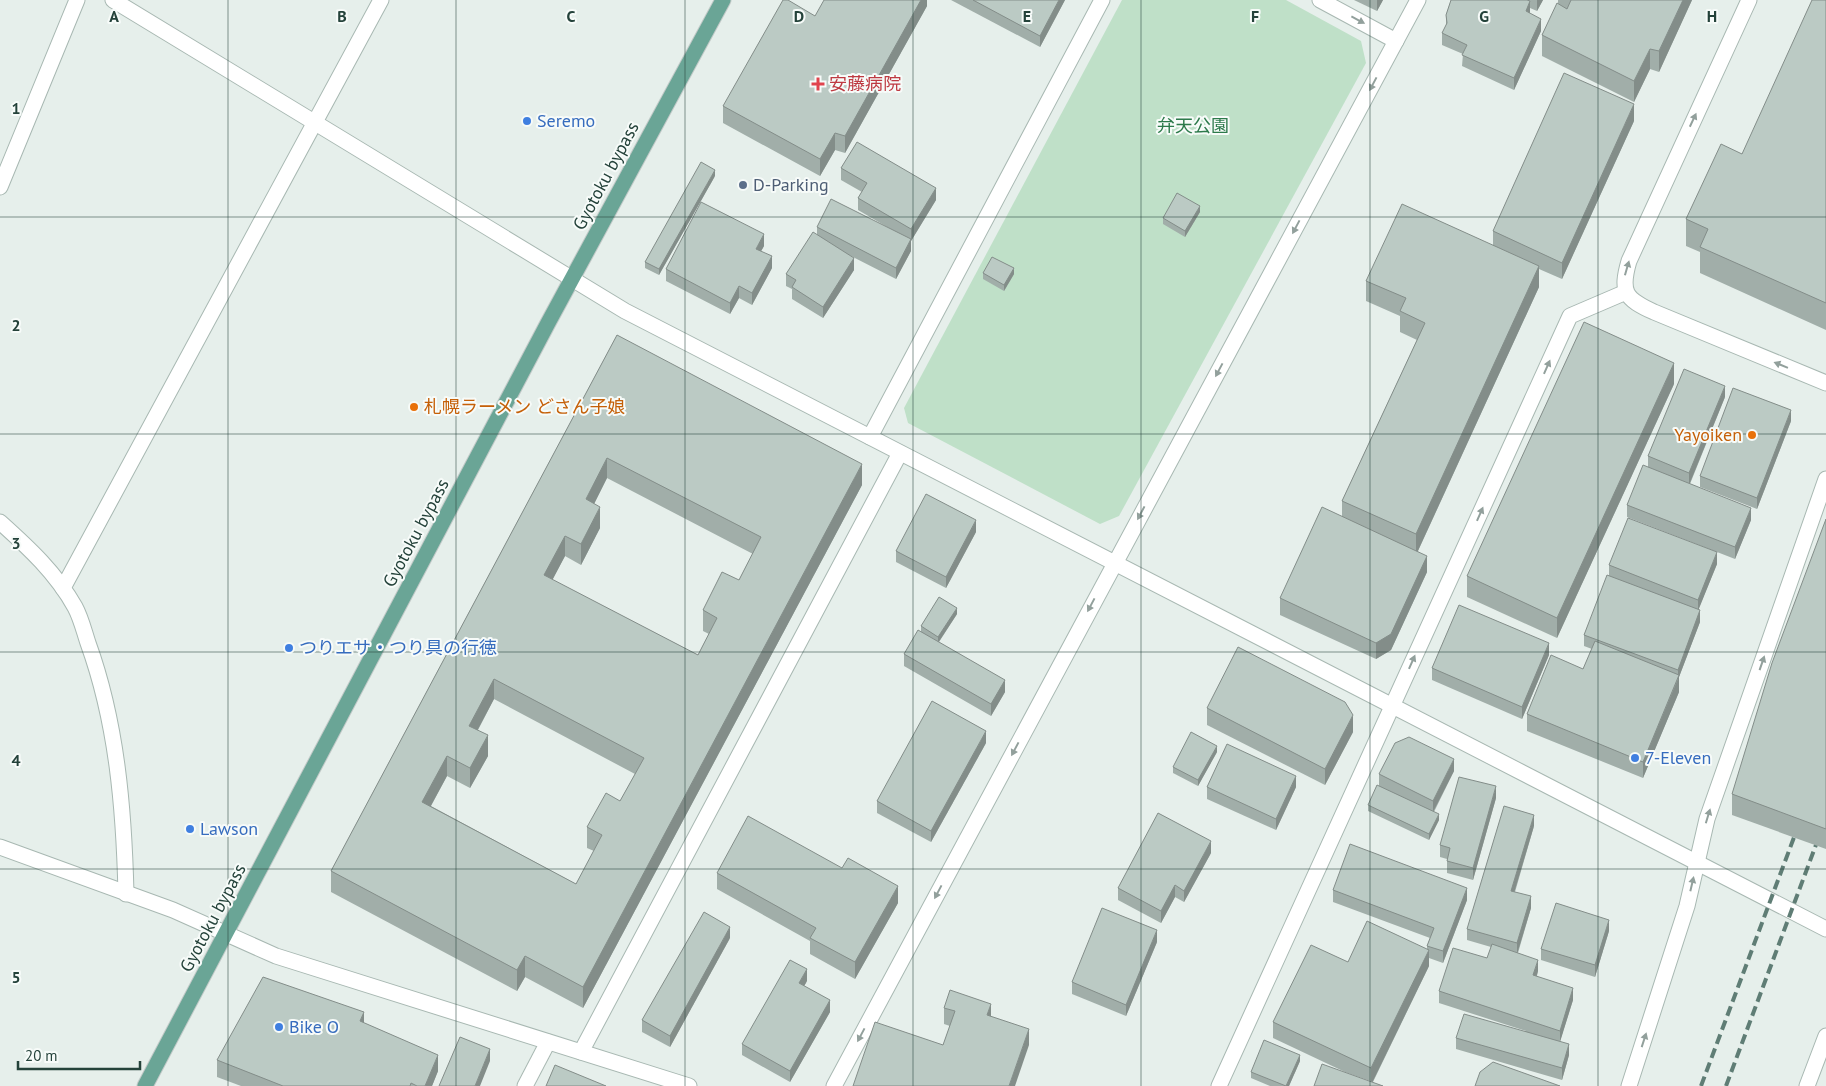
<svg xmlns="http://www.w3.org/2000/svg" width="1826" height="1086" viewBox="0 0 1826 1086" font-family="'PT Sans','Noto Sans JP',sans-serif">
  <rect width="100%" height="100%" fill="#e6efeb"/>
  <!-- green -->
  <path fill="#bfe0c8" d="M 1122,0 L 1286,0 L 1361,41 L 1366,63 L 1119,516 L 1100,524 L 908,423 L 904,408 Z"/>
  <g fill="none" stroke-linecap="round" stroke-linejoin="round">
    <!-- service casing -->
    <g stroke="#a8b8b2" stroke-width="17">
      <path id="service" d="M 581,1052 L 900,453"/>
    </g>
    <!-- minor casing -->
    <g stroke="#a8b8b2" stroke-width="17">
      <g id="minor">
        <path d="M 1320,0 L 1396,41"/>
        <path d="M 1749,0 L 1629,261 C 1620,292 1625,299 1654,312 L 1826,383"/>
        <path d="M 0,187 L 77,0"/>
        <path d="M 870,437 L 1102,0"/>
        <path d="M 0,522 C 29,548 56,573 75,607 C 81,618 84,631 88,643 C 117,723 124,809 126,894"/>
        <path d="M 63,588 L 381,0"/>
        <path d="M 525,1086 L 548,1042"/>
        <path d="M 834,1086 L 1418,0"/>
        <path d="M 1219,1086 L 1570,316 L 1626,292"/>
        <path d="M 1629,1086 L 1687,906 L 1707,819 L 1826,479"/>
        <path d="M 1807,1086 L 1826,1036"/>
      </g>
    </g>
    <!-- tertiary casing -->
    <g stroke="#a8b8b2" stroke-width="17">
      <g id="tertiary">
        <path d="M 113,0 L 625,311 L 1826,929"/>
        <path d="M 0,847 L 173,910 L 276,956 L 689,1086"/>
      </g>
    </g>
    <!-- primary casing -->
    <g stroke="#c2cac8" stroke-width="17">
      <path id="primary" d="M 145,1086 L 548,323 L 723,0"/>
    </g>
    <!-- service -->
    <use href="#service" stroke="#fff" stroke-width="15"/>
    <!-- minor -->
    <use href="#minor" stroke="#fff" stroke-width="15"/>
    <!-- tertiary -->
    <use href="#tertiary" stroke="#fff" stroke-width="15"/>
    <!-- primary -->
    <use href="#primary" stroke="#6aa596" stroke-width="15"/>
    <!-- rail -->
    <g stroke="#5f7d75" stroke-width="4" stroke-dasharray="10 5" stroke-linecap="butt">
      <path d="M 1701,1086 L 1799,824"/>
      <path d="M 1726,1086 L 1826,818"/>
    </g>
  </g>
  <!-- wall -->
  <g fill="#a1aea9" fill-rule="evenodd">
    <path d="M 927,0 L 927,6 L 845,153 L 835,150 L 820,176 L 723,123 L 723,106 L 815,16 Z"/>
    <path d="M 951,0 L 1065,0 L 1040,47 Z"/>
    <path d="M 1354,0 L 1383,0 L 1377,11 Z"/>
    <path d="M 1451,0 L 1543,0 L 1537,11 L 1530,8 L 1530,13 L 1541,31 L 1514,90 L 1462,66 L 1463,54 L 1442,45 L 1442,33 L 1446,26 L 1446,15 Z"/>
    <path d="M 1558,0 L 1692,0 L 1659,72 L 1650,69 L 1634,102 L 1542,56 L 1542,35 L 1558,4 Z"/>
    <path d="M 1826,0 L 1826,330 L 1700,273 L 1700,252 L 1686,246 L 1686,219 L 1742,154 Z"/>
    <path d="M 1634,121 L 1562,279 L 1539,269 L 1539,287 L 1418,551 L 1427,572 L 1391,650 L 1376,659 L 1280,615 L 1280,598 L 1342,516 L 1342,501 L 1417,340 L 1400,332 L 1400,316 L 1366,301 L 1366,281 L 1493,245 L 1493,231 Z"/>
    <path d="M 841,168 L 936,200 L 911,241 L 911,251 L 896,279 L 849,255 L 854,270 L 823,318 L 792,299 L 792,289 L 786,286 L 786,274 L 817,235 L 817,227 L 894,231 L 858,210 L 858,198 L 862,192 L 841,180 Z"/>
    <path d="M 715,176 L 659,275 L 645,268 L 645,262 Z"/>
    <path d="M 1200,212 L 1185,237 L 1163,224 L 1163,218 Z"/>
    <path d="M 764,246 L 761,251 L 772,268 L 752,305 L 739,298 L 730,314 L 666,281 L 666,269 Z"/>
    <path d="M 983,273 L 1014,274 L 1004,291 L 983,279 Z"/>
    <path d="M 617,335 L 862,485 L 583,1008 L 525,977 L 517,991 L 331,892 L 331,871 ZM 607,478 L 753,554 L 739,580 L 703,610 L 703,631 L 709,634 L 698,655 L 552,580 L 565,556 L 581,565 L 600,528 L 594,504 ZM 494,699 L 635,774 L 620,801 L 587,827 L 587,848 L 594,851 L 576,884 L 431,806 L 447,776 L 470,788 L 488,756 L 478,730 Z"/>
    <path d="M 1674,384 L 1557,638 L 1467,597 L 1467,576 Z"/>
    <path d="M 1725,397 L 1690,484 L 1751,520 L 1735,559 L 1627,517 L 1627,505 L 1648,467 L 1648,456 Z"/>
    <path d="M 1791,421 L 1757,509 L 1700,487 L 1700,476 Z"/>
    <path d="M 1826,519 L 1826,849 L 1732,815 L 1732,794 Z"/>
    <path d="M 976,532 L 946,588 L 896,562 L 896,551 Z"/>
    <path d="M 1717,564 L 1698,610 L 1700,622 L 1679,677 L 1679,692 L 1643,778 L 1527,731 L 1527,714 L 1583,669 L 1592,649 L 1584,646 L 1584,635 L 1609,576 L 1609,565 Z"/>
    <path d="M 957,614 L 939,642 L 1005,692 L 991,716 L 904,666 L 904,654 L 921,632 L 921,626 Z"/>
    <path d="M 1549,655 L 1522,719 L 1432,680 L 1432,668 Z"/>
    <path d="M 1207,708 L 1353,732 L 1325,785 L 1207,725 Z"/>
    <path d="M 986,743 L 931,842 L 877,813 L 877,801 Z"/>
    <path d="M 1217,752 L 1198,786 L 1173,773 L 1173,767 Z"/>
    <path d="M 1454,771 L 1434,812 L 1439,820 L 1429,840 L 1368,811 L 1368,805 L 1379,786 L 1379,774 Z"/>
    <path d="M 1207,787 L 1296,787 L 1276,830 L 1207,799 Z"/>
    <path d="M 1496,798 L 1473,880 L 1447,873 L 1447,859 L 1440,857 L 1440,845 Z"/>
    <path d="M 1534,826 L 1515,892 L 1531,908 L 1518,953 L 1538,971 L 1537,976 L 1573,1000 L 1560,1041 L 1569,1055 L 1562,1080 L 1456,1049 L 1456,1038 L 1526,1031 L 1439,1003 L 1439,991 L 1487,958 L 1491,947 L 1467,940 L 1467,929 Z"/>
    <path d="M 1211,853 L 1184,902 L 1175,897 L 1161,923 L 1118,900 L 1118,888 Z"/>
    <path d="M 717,873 L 898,903 L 855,979 L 810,954 L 810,941 L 717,889 Z"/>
    <path d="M 1333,890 L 1467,900 L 1443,963 L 1429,958 L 1429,966 L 1373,1082 L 1345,1072 L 1273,1038 L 1273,1022 L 1348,962 L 1427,949 L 1427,946 L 1430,938 L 1333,902 Z"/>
    <path d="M 1609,931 L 1595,977 L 1541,960 L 1541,949 Z"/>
    <path d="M 730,938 L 670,1047 L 642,1032 L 642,1020 Z"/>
    <path d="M 1157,942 L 1126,1016 L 1072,994 L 1072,982 Z"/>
    <path d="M 807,981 L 804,986 L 830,1012 L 790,1082 L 742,1055 L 742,1044 Z"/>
    <path d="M 944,1008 L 991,1017 L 1029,1045 L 943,1045 L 950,1026 L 944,1024 Z"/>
    <path d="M 364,1023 L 438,1071 L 432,1086 L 241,1086 L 217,1077 L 217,1060 Z"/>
    <path d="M 1300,1061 L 1289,1086 L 1270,1086 L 1251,1078 L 1251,1072 Z"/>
  </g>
  <!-- shaded-wall -->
  <g fill="#838d89">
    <path d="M 921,0 L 927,0 L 927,6 L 845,153 L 845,136 Z"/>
    <path d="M 1059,0 L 1065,0 L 1040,47 L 1040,36 Z"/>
    <path d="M 1377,0 L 1383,0 L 1377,11 Z"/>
    <path d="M 1537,0 L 1543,0 L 1537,11 Z"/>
    <path d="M 1683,0 L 1692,0 L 1659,72 L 1659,51 Z"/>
    <path d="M 1530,1 L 1530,13 L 1526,23 L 1526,11 Z"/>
    <path d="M 1541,19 L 1541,31 L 1514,90 L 1514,78 Z"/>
    <path d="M 1650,49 L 1650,69 L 1634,102 L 1634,81 Z"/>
    <path d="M 1634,104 L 1634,121 L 1562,279 L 1562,263 Z"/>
    <path d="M 835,133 L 835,150 L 820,176 L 820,159 Z"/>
    <path d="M 715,170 L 715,176 L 659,275 L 659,269 Z"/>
    <path d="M 936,188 L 936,200 L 911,241 L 911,229 Z"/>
    <path d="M 1200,206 L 1200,212 L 1185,237 L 1185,231 Z"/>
    <path d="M 764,234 L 764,246 L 756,260 L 756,249 Z"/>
    <path d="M 911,239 L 911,251 L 896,279 L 896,268 Z"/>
    <path d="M 772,256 L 772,268 L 752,305 L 752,293 Z"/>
    <path d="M 854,258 L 854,270 L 823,318 L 823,307 Z"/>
    <path d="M 1539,266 L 1539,287 L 1416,555 L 1416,534 Z"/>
    <path d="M 1014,268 L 1014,274 L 1004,291 L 1004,285 Z"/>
    <path d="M 739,286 L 739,298 L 730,314 L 730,303 Z"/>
    <path d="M 1674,363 L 1674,384 L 1557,638 L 1557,618 Z"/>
    <path d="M 1725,386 L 1725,397 L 1689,485 L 1689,473 Z"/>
    <path d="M 1791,410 L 1791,421 L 1757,509 L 1757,498 Z"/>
    <path d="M 607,458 L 607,478 L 586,520 L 586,499 Z"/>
    <path d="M 862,464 L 862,485 L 583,1008 L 583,987 Z"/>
    <path d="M 600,507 L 600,528 L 581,565 L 581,544 Z"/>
    <path d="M 1751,508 L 1751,520 L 1735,559 L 1735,547 Z"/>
    <path d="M 976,520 L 976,532 L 946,588 L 946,577 Z"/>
    <path d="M 565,536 L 565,556 L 544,596 L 544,575 Z"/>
    <path d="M 1717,552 L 1717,564 L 1698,611 L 1698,600 Z"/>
    <path d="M 1427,556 L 1427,572 L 1391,650 L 1376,659 L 1376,643 Z"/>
    <path d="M 957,608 L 957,614 L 938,643 L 938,637 Z"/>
    <path d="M 1700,610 L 1700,622 L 1679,677 L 1679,692 L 1643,778 L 1643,762 L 1678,679 L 1678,670 Z"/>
    <path d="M 1549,643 L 1549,655 L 1522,719 L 1522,707 Z"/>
    <path d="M 494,679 L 494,699 L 469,746 L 469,726 Z"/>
    <path d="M 1005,680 L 1005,692 L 991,716 L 991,704 Z"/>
    <path d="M 1353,715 L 1353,732 L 1325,785 L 1325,769 Z"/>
    <path d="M 986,731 L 986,743 L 931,842 L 931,831 Z"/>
    <path d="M 488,735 L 488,756 L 470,788 L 470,768 Z"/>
    <path d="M 1217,746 L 1217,752 L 1198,786 L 1198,780 Z"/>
    <path d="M 447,756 L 447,776 L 422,822 L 422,802 Z"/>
    <path d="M 1454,759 L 1454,771 L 1433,812 L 1433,801 Z"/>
    <path d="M 1296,776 L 1296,787 L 1276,830 L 1276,819 Z"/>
    <path d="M 1496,786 L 1496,798 L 1473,880 L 1473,868 Z"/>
    <path d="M 1439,814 L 1439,820 L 1429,840 L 1429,834 Z"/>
    <path d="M 1534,815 L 1534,826 L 1511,903 L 1511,891 Z"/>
    <path d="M 1211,841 L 1211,853 L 1184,902 L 1184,891 Z"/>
    <path d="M 1175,885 L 1175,897 L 1161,923 L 1161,911 Z"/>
    <path d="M 898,886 L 898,903 L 855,979 L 855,962 Z"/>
    <path d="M 1467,888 L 1467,900 L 1443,963 L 1443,951 Z"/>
    <path d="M 1531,896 L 1531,908 L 1517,954 L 1517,943 Z"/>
    <path d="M 1609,920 L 1609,931 L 1595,977 L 1595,965 Z"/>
    <path d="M 730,927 L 730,938 L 670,1047 L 670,1036 Z"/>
    <path d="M 1157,930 L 1157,942 L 1126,1016 L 1126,1005 Z"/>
    <path d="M 1429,950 L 1429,966 L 1371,1085 L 1371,1068 Z"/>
    <path d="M 525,956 L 525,977 L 517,991 L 517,970 Z"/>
    <path d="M 1538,960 L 1538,971 L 1533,987 L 1533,975 Z"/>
    <path d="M 807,969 L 807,981 L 799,995 L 799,983 Z"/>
    <path d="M 1573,988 L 1573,1000 L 1560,1042 L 1560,1031 Z"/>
    <path d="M 830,1000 L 830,1012 L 790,1082 L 790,1071 Z"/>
    <path d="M 991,1004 L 991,1020 L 987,1015 Z"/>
    <path d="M 364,1012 L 364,1028 L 360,1021 Z"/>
    <path d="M 1029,1029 L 1029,1045 L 1015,1086 L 1009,1086 Z"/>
    <path d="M 1569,1044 L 1569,1055 L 1562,1080 L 1562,1068 Z"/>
    <path d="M 490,1049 L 490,1061 L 480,1086 L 475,1086 Z"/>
    <path d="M 438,1055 L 438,1071 L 432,1086 L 425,1086 Z"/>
    <path d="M 1300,1055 L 1300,1061 L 1289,1086 L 1286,1086 Z"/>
  </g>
  <!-- building -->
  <g fill="#bbcac4" stroke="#838d89" fill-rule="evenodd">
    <path d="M 783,0 L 788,0 L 815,16 L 824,0 L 921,0 L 845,136 L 835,133 L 820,159 L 723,106 Z"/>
    <path d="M 973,0 L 1059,0 L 1040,36 Z"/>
    <path d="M 1451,0 L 1527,0 L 1530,1 L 1526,11 L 1541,19 L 1514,78 L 1462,55 L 1467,45 L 1442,33 L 1447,23 L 1446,15 Z"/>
    <path d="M 1571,0 L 1683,0 L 1659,51 L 1650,49 L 1634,81 L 1542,35 L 1557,3 L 1567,9 Z"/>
    <path d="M 1812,0 L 1826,0 L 1826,303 L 1700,247 L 1708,229 L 1686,219 L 1721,144 L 1742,154 Z"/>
    <path d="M 1564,73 L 1634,104 L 1562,263 L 1493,231 Z"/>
    <path d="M 857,142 L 936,188 L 911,229 L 858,198 L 867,183 L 841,168 Z"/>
    <path d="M 701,162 L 715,170 L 659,269 L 645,262 Z"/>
    <path d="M 1177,193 L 1200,206 L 1185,231 L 1163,218 Z"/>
    <path d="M 831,199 L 911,239 L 896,268 L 817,227 Z"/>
    <path d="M 701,202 L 764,234 L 756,249 L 772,256 L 752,293 L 739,286 L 730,303 L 666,269 Z"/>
    <path d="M 1402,204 L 1539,266 L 1416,534 L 1342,501 L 1425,323 L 1400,311 L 1406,298 L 1366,281 Z"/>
    <path d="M 813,232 L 854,258 L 823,307 L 792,287 L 796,280 L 786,274 Z"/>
    <path d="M 992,257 L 1014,268 L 1004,285 L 983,273 Z"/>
    <path d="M 1584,322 L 1674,363 L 1557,618 L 1467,576 Z"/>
    <path d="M 617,335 L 862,464 L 583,987 L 525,956 L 517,970 L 331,871 ZM 607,458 L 761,537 L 739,580 L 722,572 L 703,610 L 717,618 L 698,655 L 544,575 L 565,536 L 581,544 L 600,507 L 586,499 ZM 494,679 L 644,758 L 620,801 L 606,793 L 587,827 L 602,835 L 576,884 L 422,802 L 447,756 L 470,768 L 488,735 L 469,726 Z"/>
    <path d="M 1684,369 L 1725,386 L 1689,473 L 1648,456 Z"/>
    <path d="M 1733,388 L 1791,410 L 1757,498 L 1700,476 Z"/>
    <path d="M 1643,465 L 1751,508 L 1735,547 L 1627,505 Z"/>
    <path d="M 926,494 L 976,520 L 946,577 L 896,551 Z"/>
    <path d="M 1322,507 L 1427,556 L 1391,634 L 1376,643 L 1280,598 Z"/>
    <path d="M 1628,518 L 1717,552 L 1698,600 L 1609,565 Z"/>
    <path d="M 1826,519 L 1826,829 L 1732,794 L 1772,663 Z"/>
    <path d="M 1607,575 L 1700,610 L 1678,670 L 1584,635 Z"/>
    <path d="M 939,597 L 957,608 L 938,637 L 921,626 Z"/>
    <path d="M 1459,605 L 1549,643 L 1522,707 L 1432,668 Z"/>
    <path d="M 918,630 L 1005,680 L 991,704 L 904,654 Z"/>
    <path d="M 1595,641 L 1679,675 L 1643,762 L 1527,714 L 1551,655 L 1583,669 Z"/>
    <path d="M 1238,647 L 1345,702 L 1353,715 L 1325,769 L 1207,708 Z"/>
    <path d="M 932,701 L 986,731 L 931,831 L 877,801 Z"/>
    <path d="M 1191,732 L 1217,746 L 1198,780 L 1173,767 Z"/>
    <path d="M 1409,737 L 1454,759 L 1433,801 L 1379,774 L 1395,743 Z"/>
    <path d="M 1227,744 L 1296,776 L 1276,819 L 1207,787 Z"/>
    <path d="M 1459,777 L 1496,786 L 1473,868 L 1447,861 L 1450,848 L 1440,845 Z"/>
    <path d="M 1377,785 L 1439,814 L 1429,834 L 1368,805 Z"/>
    <path d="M 1504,806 L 1534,815 L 1511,891 L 1531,896 L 1517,943 L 1467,929 Z"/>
    <path d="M 1158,813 L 1211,841 L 1184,891 L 1175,885 L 1161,911 L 1118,888 Z"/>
    <path d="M 748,816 L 842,868 L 848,858 L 898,886 L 855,962 L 810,938 L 816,928 L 717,873 Z"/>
    <path d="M 1350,844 L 1467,888 L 1443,951 L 1427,946 L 1434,928 L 1333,890 Z"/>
    <path d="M 1556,903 L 1609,920 L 1595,965 L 1541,949 Z"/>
    <path d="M 1102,908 L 1157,930 L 1126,1005 L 1072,982 Z"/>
    <path d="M 704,912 L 730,927 L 670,1036 L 642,1020 Z"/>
    <path d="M 1367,921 L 1429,950 L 1371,1068 L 1273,1022 L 1311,945 L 1348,962 Z"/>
    <path d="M 1492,944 L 1538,960 L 1533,975 L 1573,988 L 1560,1031 L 1439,991 L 1453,948 L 1487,958 Z"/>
    <path d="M 790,960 L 807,969 L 799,983 L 830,1000 L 790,1071 L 742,1044 Z"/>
    <path d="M 263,977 L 364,1012 L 360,1021 L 438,1055 L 425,1086 L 417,1086 L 411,1083 L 410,1086 L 283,1086 L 217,1060 Z"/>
    <path d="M 950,990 L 991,1004 L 987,1015 L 1029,1029 L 1009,1086 L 853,1086 L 875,1022 L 943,1045 L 955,1011 L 944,1008 Z"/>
    <path d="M 1464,1014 L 1569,1044 L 1562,1068 L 1456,1038 Z"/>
    <path d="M 460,1037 L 490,1049 L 475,1086 L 439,1086 Z"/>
    <path d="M 1264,1040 L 1300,1055 L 1286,1086 L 1251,1072 Z"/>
    <path d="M 1493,1062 L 1560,1086 L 1475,1086 L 1480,1072 Z"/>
    <path d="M 1322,1064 L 1383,1086 L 1314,1086 Z"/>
    <path d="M 555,1065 L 606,1086 L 546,1086 Z"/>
  </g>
  <!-- one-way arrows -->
  <defs><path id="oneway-solid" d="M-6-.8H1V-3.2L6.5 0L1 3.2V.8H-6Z" transform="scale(1.25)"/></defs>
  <g fill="#92a09c">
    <use href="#oneway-solid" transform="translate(1358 20) rotate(28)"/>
    <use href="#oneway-solid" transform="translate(1373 84) rotate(118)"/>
    <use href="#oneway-solid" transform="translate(1693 120) rotate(-65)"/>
    <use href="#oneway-solid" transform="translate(1296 227) rotate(118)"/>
    <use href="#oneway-solid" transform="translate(1627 268) rotate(-74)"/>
    <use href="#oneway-solid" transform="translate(1781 365) rotate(-158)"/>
    <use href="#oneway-solid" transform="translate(1547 367) rotate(-66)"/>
    <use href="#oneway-solid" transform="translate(1219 370) rotate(118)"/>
    <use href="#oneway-solid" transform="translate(1141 513) rotate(118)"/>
    <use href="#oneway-solid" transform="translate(1480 514) rotate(-66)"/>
    <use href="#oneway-solid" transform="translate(1091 605) rotate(118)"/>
    <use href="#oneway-solid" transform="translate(1412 662) rotate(-66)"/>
    <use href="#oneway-solid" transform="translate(1762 663) rotate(-71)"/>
    <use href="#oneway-solid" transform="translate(1015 749) rotate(118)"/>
    <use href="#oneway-solid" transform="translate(1708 816) rotate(-73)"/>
    <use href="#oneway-solid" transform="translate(1692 884) rotate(-77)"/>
    <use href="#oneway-solid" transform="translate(938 892) rotate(118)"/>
    <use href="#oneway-solid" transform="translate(861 1035) rotate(118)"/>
    <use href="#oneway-solid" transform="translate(1644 1040) rotate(-72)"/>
  </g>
  <!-- grid -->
  <path fill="none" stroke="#24423a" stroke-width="1" stroke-opacity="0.55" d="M 228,0 L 228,1086M 456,0 L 456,1086M 685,0 L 685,1086M 913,0 L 913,1086M 1141,0 L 1141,1086M 1370,0 L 1370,1086M 1598,0 L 1598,1086M 0,217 L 1826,217M 0,434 L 1826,434M 0,652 L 1826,652M 0,869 L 1826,869"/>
  <!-- markers -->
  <path fill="#e0444e" stroke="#f7fbf9" stroke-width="2" d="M815.5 76.5h5v5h5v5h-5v5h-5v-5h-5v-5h5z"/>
  <g fill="#3f7fe0" stroke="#f7fbf9" stroke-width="2">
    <circle cx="527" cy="121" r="5"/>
    <circle cx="289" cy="648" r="5"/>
    <circle cx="1635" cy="758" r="5"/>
    <circle cx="190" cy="829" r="5"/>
    <circle cx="279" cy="1027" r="5"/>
  </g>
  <circle fill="#5c6f8a" stroke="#f7fbf9" stroke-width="2" cx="743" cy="185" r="5"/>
  <g fill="#e8710a" stroke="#f7fbf9" stroke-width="2">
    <circle cx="414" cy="407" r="5"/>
    <circle cx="1752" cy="435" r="5"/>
  </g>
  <g text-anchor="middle" stroke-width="4" stroke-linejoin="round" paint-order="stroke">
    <!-- health labels -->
    <g font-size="18" fill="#be3a42" stroke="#f7fbf9" text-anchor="start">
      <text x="829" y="90">安藤病院</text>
    </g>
    <!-- shop labels -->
    <g font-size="18" fill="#366cbe" stroke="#f7fbf9" text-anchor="start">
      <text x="537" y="127">Seremo</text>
      <text x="299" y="654">つりエサ・つり具の行徳</text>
      <text x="1645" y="764">7-Eleven</text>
      <text x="200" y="835">Lawson</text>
      <text x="289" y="1033">Bike O</text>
    </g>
    <!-- park labels -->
    <g font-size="18" fill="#2d7a4b" stroke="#f7fbf9">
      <text x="1193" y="132">弁天公園</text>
    </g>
    <!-- street labels -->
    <g font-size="18" fill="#24423a" stroke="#f7fbf9">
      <text transform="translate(606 176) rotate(-62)" y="6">Gyotoku bypass</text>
      <text transform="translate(416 533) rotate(-62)" y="6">Gyotoku bypass</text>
      <text transform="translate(213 918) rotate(-62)" y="6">Gyotoku bypass</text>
    </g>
    <!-- service labels -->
    <g font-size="18" fill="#4e5e75" stroke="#f7fbf9" text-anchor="start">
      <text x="753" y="191">D-Parking</text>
    </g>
    <!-- food labels -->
    <g font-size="18" fill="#c56008" stroke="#f7fbf9" text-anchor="start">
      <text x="424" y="413">札幌ラーメン どさん子娘</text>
      <text x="1742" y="441" text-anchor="end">Yayoiken</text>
    </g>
  </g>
  <g font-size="16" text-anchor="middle" font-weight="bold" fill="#24423a" stroke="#f7fbf9" stroke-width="4" stroke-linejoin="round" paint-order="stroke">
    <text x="114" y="22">A</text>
    <text x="342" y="22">B</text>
    <text x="571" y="22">C</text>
    <text x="799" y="22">D</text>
    <text x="1027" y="22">E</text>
    <text x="1255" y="22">F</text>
    <text x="1484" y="22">G</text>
    <text x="1712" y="22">H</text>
    <text x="16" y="114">1</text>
    <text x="16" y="331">2</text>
    <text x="16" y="549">3</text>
    <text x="16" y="766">4</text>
    <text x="16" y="983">5</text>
  </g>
  <!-- scale -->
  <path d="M18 1061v8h122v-8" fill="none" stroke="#24423a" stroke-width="2.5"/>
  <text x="25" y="1061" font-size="15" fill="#24423a" stroke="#f7fbf9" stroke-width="4" paint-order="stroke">20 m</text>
</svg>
